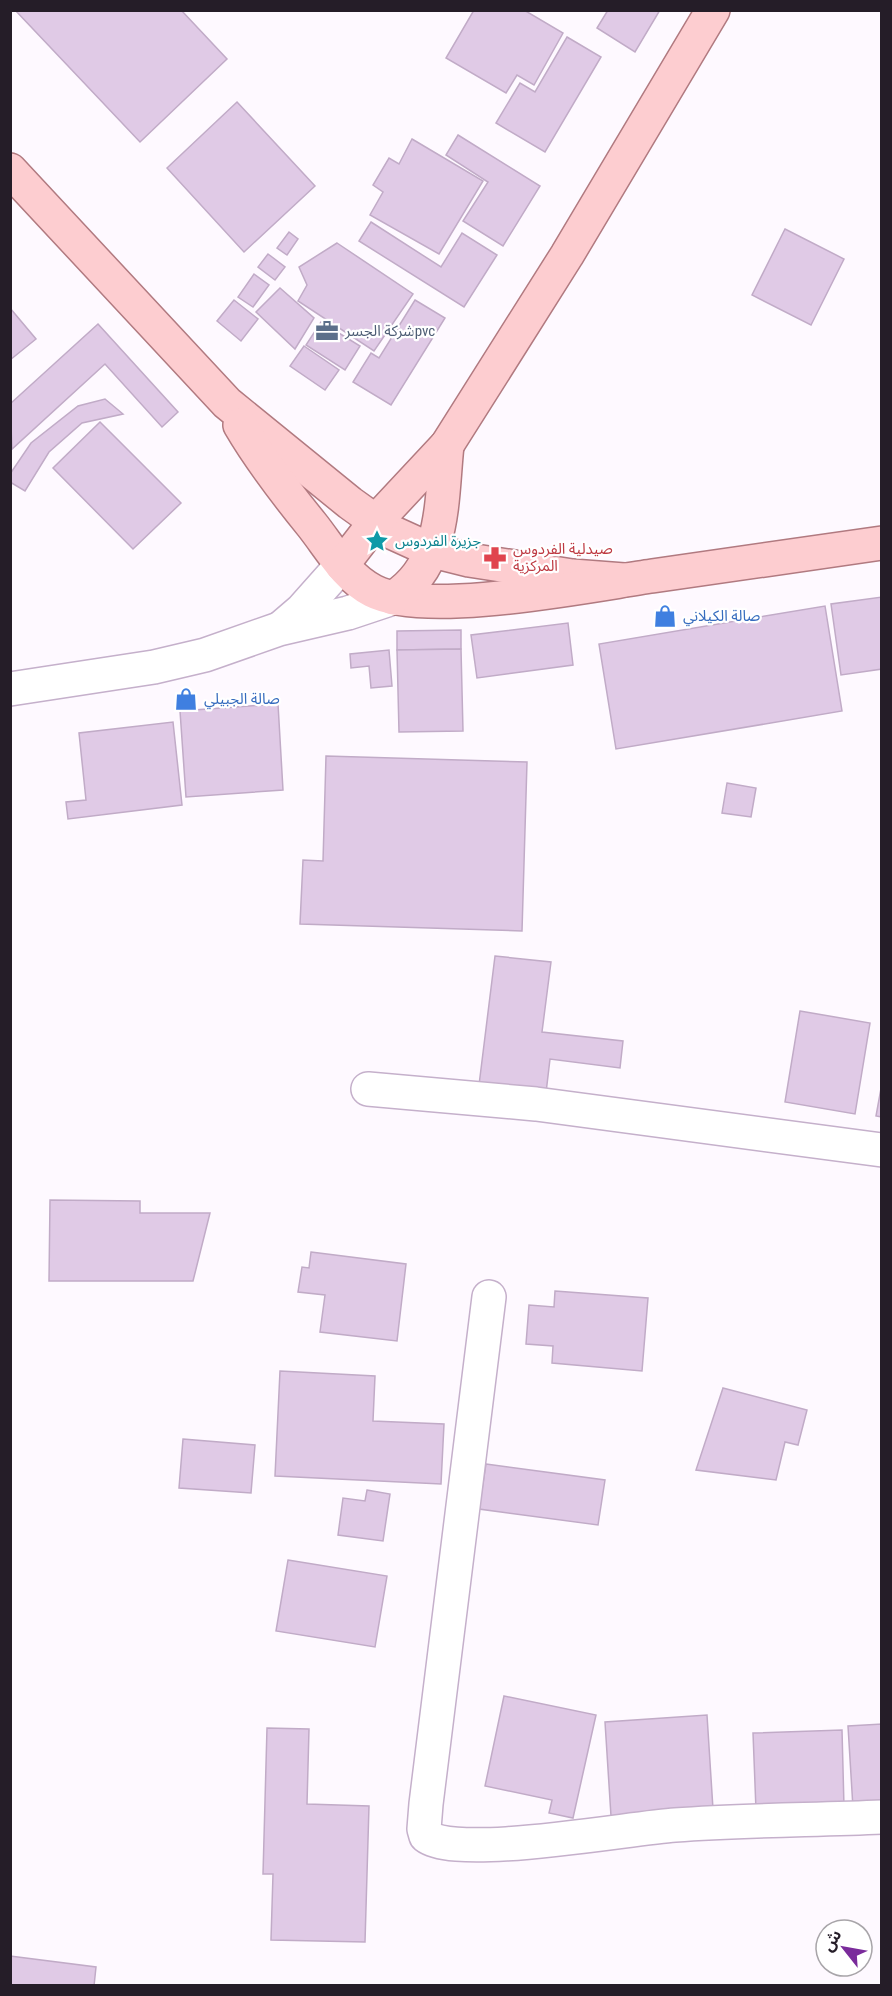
<svg xmlns="http://www.w3.org/2000/svg" width="892" height="1996" viewBox="0 0 892 1996" font-family="'Roboto Condensed','Noto Sans Arabic',sans-serif">
  <rect width="100%" height="100%" fill="#fef9ff"/>
  <!-- building -->
  <g fill="#e0cae6" stroke="#c1abc7" stroke-width="1.5">
    <path d="M 15,10 L 181,10 L 227,59 L 140,142 Z"/>
    <path d="M 474,10 L 524,10 L 563,33 L 534,85 L 517,75 L 506,93 L 446,58 Z"/>
    <path d="M 608,10 L 660,10 L 635,52 L 597,28 Z"/>
    <path d="M 567,37 L 601,57 L 545,152 L 496,123 L 520,83 L 535,92 Z"/>
    <path d="M 237,102 L 315,186 L 244,252 L 167,168 Z"/>
    <path d="M 458,135 L 540,186 L 503,246 L 463,221 L 488,182 L 446,155 Z"/>
    <path d="M 412,139 L 483,181 L 439,254 L 370,215 L 383,192 L 373,185 L 389,158 L 399,164 Z"/>
    <path d="M 371,222 L 441,267 L 462,233 L 497,255 L 464,307 L 359,241 Z"/>
    <path d="M 785,229 L 844,259 L 811,325 L 752,295 Z"/>
    <path d="M 289,232 L 298,239 L 287,255 L 277,248 Z"/>
    <path d="M 337,243 L 413,294 L 374,351 L 298,301 L 307,285 L 299,267 Z"/>
    <path d="M 268,254 L 285,267 L 275,280 L 258,267 Z"/>
    <path d="M 254,274 L 269,285 L 253,307 L 238,297 Z"/>
    <path d="M 280,288 L 314,318 L 295,349 L 256,312 Z"/>
    <path d="M 234,300 L 258,319 L 241,341 L 217,321 Z"/>
    <path d="M 415,300 L 445,318 L 391,405 L 353,382 L 371,353 L 379,358 Z"/>
    <path d="M 10,308 L 36,339 L 10,360 Z"/>
    <path d="M 321,322 L 360,346 L 345,370 L 306,345 Z"/>
    <path d="M 98,324 L 178,412 L 162,427 L 105,364 L 12,449 L 10,404 Z"/>
    <path d="M 304,346 L 339,370 L 325,390 L 290,366 Z"/>
    <path d="M 105,399 L 123,414 L 82,423 L 49,452 L 25,491 L 10,482 L 10,474 L 31,443 L 78,406 Z"/>
    <path d="M 100,422 L 181,503 L 133,549 L 53,468 Z"/>
    <path d="M 882,597 L 882,669 L 841,675 L 831,604 Z"/>
    <path d="M 825,606 L 842,711 L 616,749 L 599,644 Z"/>
    <path d="M 568,623 L 573,665 L 477,678 L 471,635 Z"/>
    <path d="M 461,630 L 461,649 L 397,650 L 397,631 Z"/>
    <path d="M 461,649 L 463,731 L 399,732 L 397,650 Z"/>
    <path d="M 389,650 L 392,686 L 371,688 L 369,666 L 351,668 L 350,654 Z"/>
    <path d="M 278,704 L 283,790 L 186,797 L 180,711 Z"/>
    <path d="M 173,722 L 182,805 L 68,819 L 66,802 L 86,800 L 79,733 Z"/>
    <path d="M 326,756 L 527,762 L 522,931 L 300,924 L 303,860 L 323,861 Z"/>
    <path d="M 727,783 L 756,788 L 751,817 L 722,813 Z"/>
    <path d="M 495,956 L 551,962 L 542,1032 L 623,1041 L 620,1068 L 550,1059 L 546,1093 L 479,1085 Z"/>
    <path d="M 800,1011 L 870,1023 L 855,1114 L 785,1102 Z"/>
    <path d="M 882,1083 L 882,1117 L 876,1116 Z"/>
    <path d="M 50,1200 L 140,1201 L 140,1213 L 210,1213 L 193,1281 L 49,1281 Z"/>
    <path d="M 311,1252 L 406,1264 L 397,1341 L 320,1332 L 325,1295 L 298,1292 L 302,1267 L 309,1268 Z"/>
    <path d="M 555,1291 L 648,1298 L 642,1371 L 552,1363 L 553,1346 L 526,1344 L 529,1305 L 554,1307 Z"/>
    <path d="M 280,1371 L 375,1376 L 373,1421 L 444,1424 L 441,1484 L 275,1476 Z"/>
    <path d="M 723,1388 L 807,1410 L 798,1445 L 785,1442 L 776,1480 L 696,1470 Z"/>
    <path d="M 183,1439 L 255,1445 L 251,1493 L 179,1488 Z"/>
    <path d="M 486,1464 L 605,1480 L 598,1525 L 479,1509 Z"/>
    <path d="M 367,1490 L 390,1494 L 383,1541 L 338,1535 L 343,1498 L 365,1501 Z"/>
    <path d="M 288,1560 L 387,1576 L 375,1647 L 276,1631 Z"/>
    <path d="M 504,1696 L 596,1715 L 573,1818 L 549,1813 L 552,1800 L 485,1786 Z"/>
    <path d="M 707,1715 L 713,1809 L 611,1816 L 605,1722 Z"/>
    <path d="M 882,1724 L 882,1806 L 853,1808 L 848,1726 Z"/>
    <path d="M 267,1728 L 309,1729 L 307,1804 L 369,1806 L 365,1942 L 271,1940 L 273,1874 L 263,1874 Z"/>
    <path d="M 842,1730 L 844,1807 L 756,1810 L 753,1733 Z"/>
    <path d="M 10,1956 L 96,1967 L 94,1986 L 10,1986 Z"/>
  </g>
  <g fill="none" stroke-linecap="round" stroke-linejoin="round">
    <!-- minor casing -->
    <g stroke="#c5b0cb" stroke-width="36">
      <g id="minor">
        <path d="M 281,628 L 302,610 L 342,565"/>
        <path d="M 10,689 L 154,667 L 205,655 L 279,629 L 348,613 L 393,598"/>
        <path d="M 368,1089 L 536,1104 L 882,1150"/>
        <path d="M 489,1297 L 426,1804 L 424,1829 L 426,1836 C 457,1860 629,1828 675,1825 C 744,1820 813,1820 882,1817"/>
      </g>
    </g>
    <!-- major casing -->
    <g stroke="#b17a80" stroke-width="36">
      <g id="major">
        <path d="M 10,170 L 227,403 L 350,503 L 389,531 L 433,551 L 469,560 L 572,576 L 624,580"/>
        <path d="M 240,425 C 261,461 286,493 312,525 C 331,549 345,576 373,591 C 426,618 590,585 652,576 C 728,565 805,554 882,543"/>
        <path d="M 342,565 L 376,521 L 447,445 L 567,255 L 713,10"/>
        <path d="M 393,598 C 446,565 441,500 447,445"/>
      </g>
    </g>
    <!-- minor -->
    <use href="#minor" stroke="#fff" stroke-width="33"/>
    <!-- major -->
    <use href="#major" stroke="#fdcdd0" stroke-width="33"/>
  </g>
  <!-- icons -->
  <defs>
    <g id="office-bare" transform="scale(1.8)"><path d="M-6-3h4V-5.5h4V-3h4V5H-6ZM-1-4.5V-3h2v-1.5ZM-6 0V1H6V0Z" fill="#5c6f8a" stroke="#fff" stroke-width="2.5" paint-order="stroke"/></g>
    <g id="sight-bare" transform="scale(1.8)"><path d="M0-6L1.8-2.2L6-1.7L2.9 1.2L3.7 5.4L0 3.3L-3.7 5.4L-2.9 1.2L-6-1.7L-1.8-2.2Z" fill="#0f9aa8" stroke="#fff" stroke-width="2.5" paint-order="stroke"/></g>
    <g id="pharmacy-bare" transform="scale(1.8)"><path d="M-2-6h4v4h4v4h-4v4h-4v-4h-4v-4h4Z" fill="#e0444e" stroke="#fff" stroke-width="2.5" paint-order="stroke"/></g>
    <g id="shop-bare" transform="scale(1.8)"><path d="M-5-2.5h2.3a2.7 3.5 0 0 1 5.4 0H5L5.5 6h-11ZM-1.5-2.5h3a1.5 2.3 0 0 0-3 0Z" fill="#3f7fe0" stroke="#fff" stroke-width="2.5" paint-order="stroke"/></g>
  </defs>
  <g fill-rule="evenodd">
    <use href="#office-bare" x="327" y="331"/>
    <use href="#sight-bare" x="377" y="541"/>
    <use href="#pharmacy-bare" x="495" y="558"/>
    <use href="#shop-bare" x="665" y="616"/>
    <use href="#shop-bare" x="186" y="699"/>
  </g>
  <g text-anchor="middle" stroke-width="4.5" stroke-linejoin="round" paint-order="stroke">
    <!-- service labels -->
    <g font-size="15" fill="#4e5e75" stroke="#fff" text-anchor="start">
      <text x="345" y="336">شركة الجسرpvc</text>
    </g>
    <!-- culture labels -->
    <g font-size="15" fill="#0d838f" stroke="#fff" text-anchor="start">
      <text x="395" y="546">جزيرة الفردوس</text>
    </g>
    <!-- health labels -->
    <g font-size="15" fill="#be3a42" stroke="#fff" text-anchor="start">
      <text x="513" y="554">صيدلية الفردوس<tspan x="513" dy="17">المركزية</tspan></text>
    </g>
    <!-- shop labels -->
    <g font-size="15" fill="#366cbe" stroke="#fff" text-anchor="start">
      <text x="683" y="621">صالة الكيلاني</text>
      <text x="204" y="704">صالة الجبيلي</text>
    </g>
  </g>
  <!-- border -->
  <rect width="892" height="1996" fill="none" stroke="#251d28" stroke-width="24"/>
  <!-- north arrow -->
  <g transform="translate(844 1948) rotate(301)"><circle r="28" fill="#ffffff" stroke="#a8a5a9" stroke-width="1.5"/>
  <path d="M0-4.5L10 22L0 15L-10 22Z" fill="#7a2b9b"/>
  <text y="-9" font-size="16" font-weight="bold" text-anchor="middle" fill="#251d28">ش</text>
  </g>
</svg>
